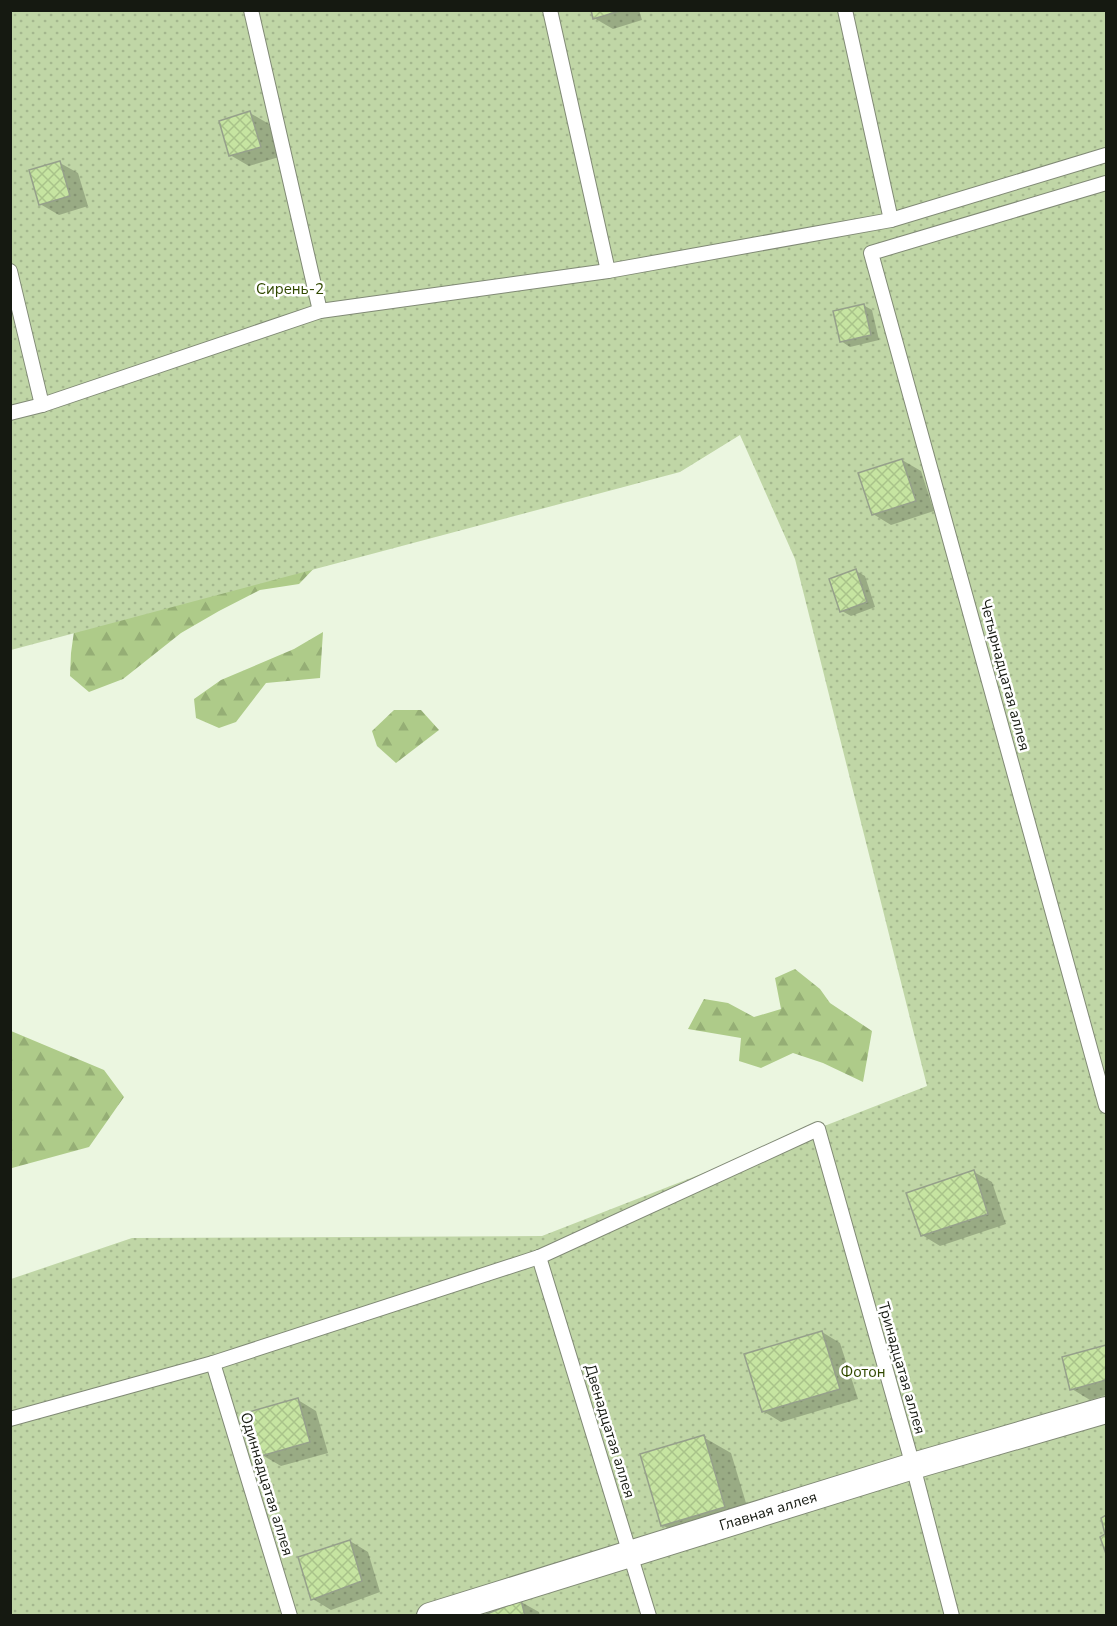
<svg xmlns="http://www.w3.org/2000/svg" width="1117" height="1626" viewBox="0 0 1117 1626" font-family="'Nunito Sans',sans-serif">
  <defs>
    <pattern id="forest-firs" width="22" height="20" patternUnits="userSpaceOnUse" patternTransform="scale(1.5)"><rect width="22" height="20" fill="#aecb89"/><path d="M5 1l3.5 6h-7zM16 11l3.5 6h-7z" fill="#95ae75"/></pattern>
    <pattern id="garden-dots" width="8" height="8" patternUnits="userSpaceOnUse" patternTransform="scale(1.5)"><rect width="8" height="8" fill="#c0d6a6"/><path d="M2 2h.1M6 6h.1" fill="none" stroke="#a4b78e" stroke-width="1.8" stroke-linecap="round"/></pattern>
    <pattern id="building-cross-hatch" width="8" height="8" patternUnits="userSpaceOnUse" patternTransform="scale(1.5)"><rect width="8" height="8" fill="#c6e4a1"/><path d="M0 0l8 8M0 8l8-8" fill="none" stroke="#a9c38a"/></pattern>
  </defs>
  <rect width="100%" height="100%" fill="#ebf6e0"/>
  <!-- forest -->
  <g fill="url(#forest-firs)">
    <path d="M 322,560 L 299,584 L 260,590 L 219,611 L 181,633 L 123,679 L 89,692 L 70,676 L 71,653 L 77,610 Z"/>
    <path d="M 323,632 L 320,678 L 266,683 L 236,722 L 219,728 L 196,718 L 194,699 L 221,680 L 294,649 Z"/>
    <path d="M 394,710 L 421,710 L 439,730 L 396,763 L 377,746 L 372,731 Z"/>
    <path d="M 795,969 L 820,989 L 830,1003 L 872,1031 L 863,1082 L 823,1063 L 793,1053 L 761,1068 L 739,1061 L 741,1038 L 688,1029 L 704,999 L 728,1003 L 754,1017 L 781,1009 L 775,978 Z"/>
    <path d="M 11,1031 L 104,1070 L 124,1097 L 89,1147 L 12,1168 L 11,1178 Z"/>
  </g>
  <!-- garden -->
  <path fill="url(#garden-dots)" d="M 11,11 L 1106,11 L 1106,1615 L 11,1615 L 11,1279 L 132,1238 L 542,1236 L 927,1086 L 795,559 L 740,435 L 680,472 L 11,650 Z"/>
  <!-- shadow -->
  <g fill="#0003">
    <path d="M 592,10 L 639,10 L 642,20 L 613,29 L 594,18 Z"/>
    <path d="M 250,113 L 269,124 L 279,157 L 249,166 L 230,155 Z"/>
    <path d="M 60,163 L 78,173 L 88,206 L 59,215 L 40,204 Z"/>
    <path d="M 863,305 L 872,310 L 879,340 L 850,347 L 841,341 Z"/>
    <path d="M 902,460 L 921,471 L 934,511 L 891,525 L 873,514 Z"/>
    <path d="M 856,571 L 865,576 L 875,607 L 851,616 L 842,611 Z"/>
    <path d="M 974,1172 L 992,1182 L 1006,1224 L 940,1246 L 922,1235 Z"/>
    <path d="M 822,1332 L 840,1343 L 858,1399 L 781,1422 L 763,1411 Z"/>
    <path d="M 1106,1347 L 1106,1395 L 1090,1400 L 1072,1389 L 1064,1358 Z"/>
    <path d="M 298,1400 L 316,1411 L 328,1453 L 281,1466 L 262,1455 Z"/>
    <path d="M 703,1437 L 731,1453 L 752,1523 L 690,1541 L 662,1525 Z"/>
    <path d="M 350,1541 L 368,1552 L 380,1592 L 331,1610 L 313,1599 Z"/>
    <path d="M 521,1602 L 539,1612 L 540,1616 L 486,1616 Z"/>
  </g>
  <!-- building -->
  <g fill="url(#building-cross-hatch)" stroke="#96a08b" stroke-width="1.5">
    <path d="M 591,10 L 623,10 L 593,19 Z"/>
    <path d="M 250,111 L 261,147 L 229,156 L 219,121 Z"/>
    <path d="M 60,161 L 70,196 L 39,205 L 29,170 Z"/>
    <path d="M 864,304 L 871,335 L 840,342 L 833,311 Z"/>
    <path d="M 902,459 L 916,501 L 872,515 L 858,473 Z"/>
    <path d="M 856,569 L 867,602 L 840,612 L 829,579 Z"/>
    <path d="M 974,1170 L 988,1214 L 921,1236 L 906,1193 Z"/>
    <path d="M 822,1331 L 840,1389 L 762,1412 L 744,1354 Z"/>
    <path d="M 1106,1345 L 1106,1380 L 1070,1390 L 1062,1357 Z"/>
    <path d="M 298,1398 L 310,1442 L 261,1456 L 249,1412 Z"/>
    <path d="M 704,1435 L 725,1507 L 661,1526 L 640,1454 Z"/>
    <path d="M 1106,1515 L 1106,1554 L 1100,1537 L 1105,1534 L 1101,1518 Z"/>
    <path d="M 350,1540 L 362,1581 L 311,1600 L 298,1557 Z"/>
    <path d="M 521,1600 L 525,1616 L 482,1616 Z"/>
  </g>
  <g fill="none" stroke-linecap="round" stroke-linejoin="round">
    <!-- service casing -->
    <g stroke="#818a76" stroke-width="16">
      <g id="service">
        <path d="M 251,10 L 320,311"/>
        <path d="M 550,10 L 608,271"/>
        <path d="M 845,10 L 891,220"/>
        <path d="M 1106,183 L 871,253 L 1106,1106"/>
        <path d="M 10,271 L 42,405"/>
        <path d="M 10,413 L 42,405 L 320,311 L 608,271 L 891,220 L 1106,155"/>
        <path d="M 539,1257 L 649,1616"/>
        <path d="M 213,1363 L 290,1616"/>
        <path d="M 10,1419 L 213,1363 L 539,1257 L 818,1129 L 913,1466 L 952,1616"/>
      </g>
    </g>
    <!-- minor casing -->
    <g stroke="#818a76" stroke-width="28">
      <g id="minor">
        <path id="s1" d="M 430,1616 L 913,1466 L 1106,1410"/>
      </g>
    </g>
    <!-- service -->
    <use href="#service" stroke="#fff" stroke-width="14"/>
    <!-- minor -->
    <use href="#minor" stroke="#fff" stroke-width="26"/>
  </g>
  <g text-anchor="middle" stroke-width="5" stroke-linejoin="round" paint-order="stroke">
    <!-- park labels -->
    <g font-size="15" fill="#314900" stroke="#fff">
      <text x="290" y="294">Сирень-2</text>
      <text x="863" y="1377">Фотон</text>
    </g>
    <!-- street labels -->
    <g font-size="15" fill="#151911" stroke="#fff">
      <text transform="translate(1005 675) rotate(75)" y="5">Четырнадцатая аллея</text>
      <text transform="translate(902 1368) rotate(74)" y="5">Тринадцатая аллея</text>
      <text transform="translate(610 1431) rotate(73)" y="5">Двенадцатая аллея</text>
      <text transform="translate(267 1484) rotate(73)" y="5">Одиннадцатая аллея</text>
      <text dy="5" stroke="none"><textPath href="#s1" startOffset="354">Главная аллея</textPath></text>
    </g>
  </g>
  <!-- border -->
  <rect width="1117" height="1626" fill="none" stroke="#151911" stroke-width="24"/>
</svg>
